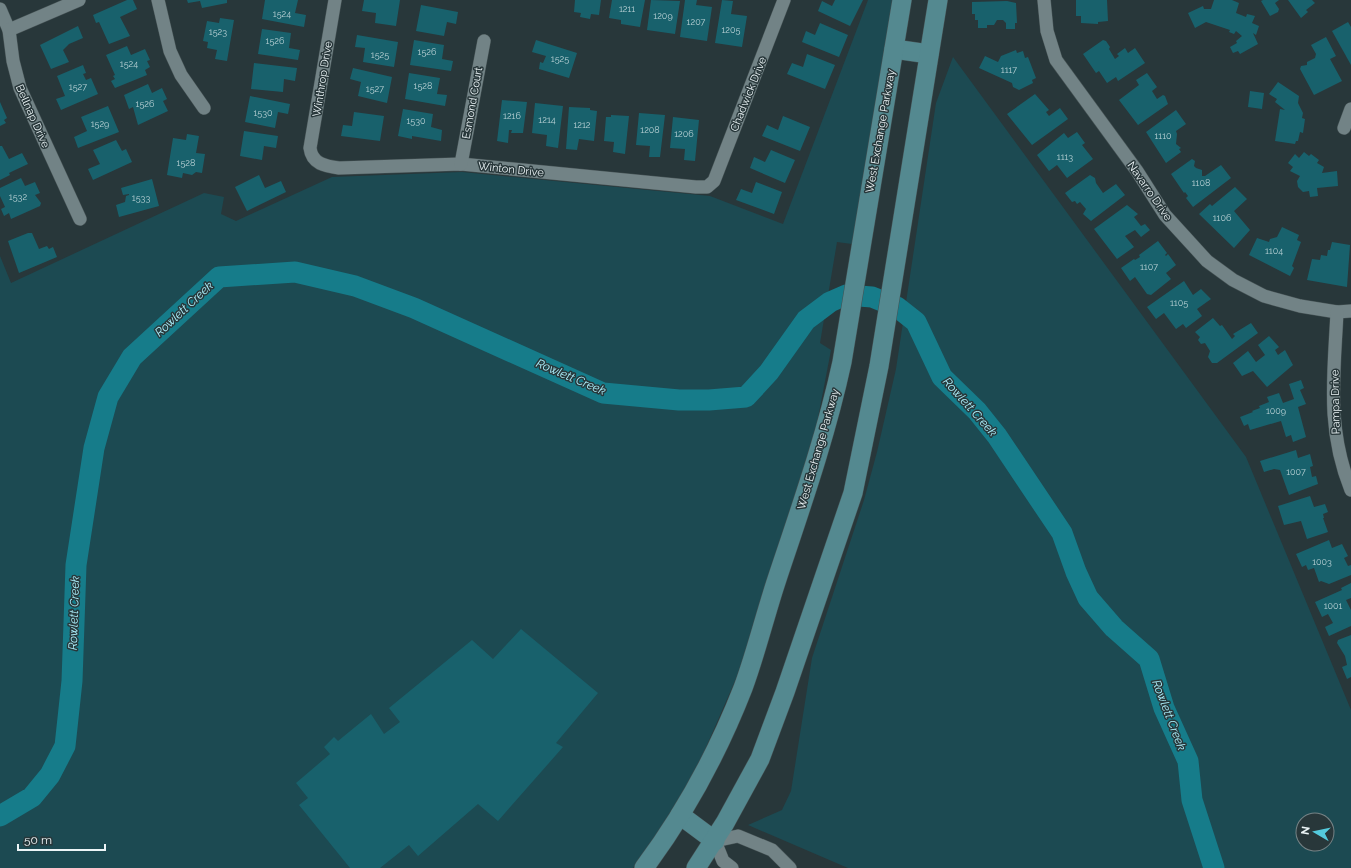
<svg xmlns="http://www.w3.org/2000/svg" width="1351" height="868" viewBox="0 0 1351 868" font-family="Raleway,sans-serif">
  <rect width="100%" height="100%" fill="#28373a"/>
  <!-- green -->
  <g fill="#1c4a52" fill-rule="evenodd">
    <path d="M 868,0 L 893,0 L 852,244 L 837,242 L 820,343 L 831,350 L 812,449 L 742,665 L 704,752 L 670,818 L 633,868 L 0,868 L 0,256 L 11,283 L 204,193 L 224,197 L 221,214 L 236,221 L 332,177 L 462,172 L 710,196 L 783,224 Z"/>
    <path d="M 953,57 L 1246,457 L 1351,710 L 1351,868 L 848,868 L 748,825 L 782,810 L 791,791 L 812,658 L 864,500 L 877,452 L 896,369 L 936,103 ZM 1303,820 L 1327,820 L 1327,844 L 1303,844 Z"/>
  </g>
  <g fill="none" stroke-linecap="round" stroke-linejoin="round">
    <!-- river -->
    <path stroke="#167c8a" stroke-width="21" d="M 0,816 L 32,797 L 50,775 L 65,746 L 72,681 L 76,565 L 94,448 L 108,397 L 132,357 L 219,277 L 295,272 L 355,286 L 414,308 L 603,393 L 679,400 L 709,400 L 746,397 L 769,372 L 806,320 L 830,302 L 846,295 L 872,297 L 897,307 L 916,322 L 942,377 L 977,411 L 997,436 L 1062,533 L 1076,572 L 1088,598 L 1114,628 L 1149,659 L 1164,708 L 1188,761 L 1192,800 L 1214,868"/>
  </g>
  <!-- building -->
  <g fill="#18616c">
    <path d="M 127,0 L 133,0 L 137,9 L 120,17 L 130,36 L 109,44 L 99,22 L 96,23 L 93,15 Z"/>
    <path d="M 187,0 L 227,0 L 227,3 L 202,8 L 200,1 L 188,3 Z"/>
    <path d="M 265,0 L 298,0 L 295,13 L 306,15 L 304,27 L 262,19 Z"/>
    <path d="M 364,0 L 400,0 L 396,26 L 375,23 L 376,13 L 362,11 Z"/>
    <path d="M 575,0 L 601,0 L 599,15 L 591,14 L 590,19 L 580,17 L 581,13 L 574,12 Z"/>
    <path d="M 612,0 L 645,0 L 640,27 L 621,24 L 621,20 L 609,18 Z"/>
    <path d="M 651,0 L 680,1 L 675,34 L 647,30 Z"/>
    <path d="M 685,0 L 697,0 L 696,5 L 712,7 L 707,41 L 680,37 Z"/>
    <path d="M 722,0 L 733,1 L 731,14 L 747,16 L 742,47 L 715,43 Z"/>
    <path d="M 835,0 L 863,0 L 850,26 L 818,11 L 822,1 L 832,6 Z"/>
    <path d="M 1076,0 L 1107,0 L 1108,21 L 1098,22 L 1098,24 L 1081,23 L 1081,16 L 1076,16 Z"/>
    <path d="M 1214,0 L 1232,0 L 1239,3 L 1236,13 L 1246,17 L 1247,14 L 1255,16 L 1252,23 L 1259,26 L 1256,35 L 1253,33 L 1258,44 L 1240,54 L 1238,51 L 1233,53 L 1230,47 L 1237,43 L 1236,41 L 1242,36 L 1236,31 L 1234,34 L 1229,32 L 1230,30 L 1206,22 L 1195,28 L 1188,13 L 1203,6 L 1204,9 L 1211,9 Z"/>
    <path d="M 1263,0 L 1279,0 L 1275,3 L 1279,9 L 1278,12 L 1270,16 L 1261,1 Z"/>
    <path d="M 1288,0 L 1312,0 L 1315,3 L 1306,10 L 1308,12 L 1301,18 Z"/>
    <path d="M 1007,1 L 1016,3 L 1017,23 L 1015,23 L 1015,29 L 1006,29 L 1006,23 L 1003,20 L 997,20 L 994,25 L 987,25 L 987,28 L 978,28 L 978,20 L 975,20 L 975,14 L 972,14 L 972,2 Z"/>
    <path d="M 421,5 L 458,12 L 456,24 L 447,22 L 444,36 L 416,31 Z"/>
    <path d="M 220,18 L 234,20 L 227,61 L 215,59 L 217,50 L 207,48 L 208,42 L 203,41 L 207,21 L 219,23 Z"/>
    <path d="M 1348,22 L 1351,27 L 1351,65 L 1332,31 Z"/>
    <path d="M 820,23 L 848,35 L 839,57 L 802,42 L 806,31 L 815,35 Z"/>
    <path d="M 78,26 L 83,38 L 69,44 L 63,50 L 69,62 L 51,69 L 40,45 Z"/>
    <path d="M 262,29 L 291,33 L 289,48 L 300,50 L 298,60 L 258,54 Z"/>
    <path d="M 357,35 L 398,42 L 394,67 L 363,62 L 365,48 L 355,47 Z"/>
    <path d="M 1326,37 L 1336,56 L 1330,59 L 1342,81 L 1314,95 L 1300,69 L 1301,66 L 1307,65 L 1307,62 L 1315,58 L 1316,54 L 1311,45 Z"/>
    <path d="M 414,40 L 444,45 L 442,59 L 453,61 L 451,71 L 410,65 Z"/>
    <path d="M 536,40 L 577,53 L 569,78 L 539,69 L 540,62 L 543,63 L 546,56 L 532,52 Z"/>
    <path d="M 1103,40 L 1106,41 L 1110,47 L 1109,49 L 1115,59 L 1119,56 L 1117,54 L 1125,48 L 1128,53 L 1135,48 L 1145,63 L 1118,81 L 1116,77 L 1107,83 L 1099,71 L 1096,73 L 1083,54 Z"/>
    <path d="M 127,46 L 131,55 L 145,49 L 150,60 L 147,61 L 150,67 L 145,70 L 147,75 L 115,88 L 111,81 L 115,79 L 113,76 L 115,75 L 106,55 Z"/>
    <path d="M 1016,50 L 1017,53 L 1023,51 L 1025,58 L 1028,57 L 1036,78 L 1032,80 L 1033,83 L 1019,90 L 1013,87 L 1012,83 L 979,68 L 985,56 L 998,62 L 1001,56 Z"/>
    <path d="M 807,54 L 835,65 L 825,89 L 787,74 L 792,63 L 803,67 Z"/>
    <path d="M 254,63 L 297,68 L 295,81 L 284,79 L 283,92 L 251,89 Z"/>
    <path d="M 83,65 L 86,73 L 83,74 L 86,80 L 91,78 L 98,94 L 61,110 L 56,99 L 65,96 L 57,76 Z"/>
    <path d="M 353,68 L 392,77 L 387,103 L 358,96 L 361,82 L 350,79 Z"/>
    <path d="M 409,73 L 440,78 L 437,94 L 447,95 L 445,106 L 405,99 Z"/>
    <path d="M 1147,73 L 1157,87 L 1152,91 L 1157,99 L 1163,95 L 1165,96 L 1168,104 L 1138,125 L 1119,100 L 1139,85 L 1136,80 Z"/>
    <path d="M 1278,82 L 1299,96 L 1298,103 L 1303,113 L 1302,118 L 1305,119 L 1303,133 L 1300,132 L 1298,141 L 1296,141 L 1295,144 L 1275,141 L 1280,109 L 1285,110 L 1275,102 L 1277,99 L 1269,94 Z"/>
    <path d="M 148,84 L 152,93 L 162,88 L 167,99 L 163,101 L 168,111 L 138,125 L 133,107 L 129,109 L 124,95 Z"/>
    <path d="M 1250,91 L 1264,93 L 1262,109 L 1248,107 Z"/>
    <path d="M 1035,94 L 1049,110 L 1046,112 L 1049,116 L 1060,108 L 1068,119 L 1032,145 L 1007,114 Z"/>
    <path d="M 250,96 L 290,104 L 288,114 L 278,112 L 275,128 L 245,122 Z"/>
    <path d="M 502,100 L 527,102 L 523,133 L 511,133 L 512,130 L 509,130 L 508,143 L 497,141 Z"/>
    <path d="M 0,102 L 7,118 L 4,120 L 6,123 L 0,126 Z"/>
    <path d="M 535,103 L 563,106 L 558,148 L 546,146 L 547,135 L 532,133 Z"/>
    <path d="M 108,106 L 119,132 L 78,148 L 74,137 L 87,131 L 81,117 Z"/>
    <path d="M 569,107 L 590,108 L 590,110 L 597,111 L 594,141 L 579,139 L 577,150 L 566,149 Z"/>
    <path d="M 403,109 L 433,114 L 431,127 L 442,130 L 441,141 L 412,136 L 412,139 L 398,136 Z"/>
    <path d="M 1176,110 L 1186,124 L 1176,131 L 1177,134 L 1176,144 L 1181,148 L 1179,149 L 1181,152 L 1166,163 L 1146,132 Z"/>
    <path d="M 354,112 L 384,116 L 380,141 L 341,136 L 343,125 L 352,126 Z"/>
    <path d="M 639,113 L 665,115 L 660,157 L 649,157 L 650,146 L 636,145 Z"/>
    <path d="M 611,115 L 629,116 L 625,154 L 613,152 L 614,142 L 604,141 L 606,117 L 611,117 Z"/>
    <path d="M 783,116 L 810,127 L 800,151 L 762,136 L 767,125 L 778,130 Z"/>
    <path d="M 673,117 L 699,120 L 695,161 L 684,160 L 685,149 L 670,148 Z"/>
    <path d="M 244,131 L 278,136 L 276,148 L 264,146 L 262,160 L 240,156 Z"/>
    <path d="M 1077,132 L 1085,143 L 1082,145 L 1093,159 L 1067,178 L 1057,165 L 1049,171 L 1037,155 L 1064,133 L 1068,138 Z"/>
    <path d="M 187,134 L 199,136 L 196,153 L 205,154 L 202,173 L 196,172 L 192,175 L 183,173 L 182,178 L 167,175 L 173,138 L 186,140 Z"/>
    <path d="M 116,140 L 122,151 L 126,149 L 132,162 L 93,180 L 88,169 L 100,164 L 93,150 Z"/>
    <path d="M 0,146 L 2,146 L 9,159 L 22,153 L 28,164 L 13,171 L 9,173 L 10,175 L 0,180 Z"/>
    <path d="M 771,150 L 795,160 L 785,183 L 750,168 L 754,157 L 765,162 Z"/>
    <path d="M 1304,152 L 1309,156 L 1311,154 L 1319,160 L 1317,163 L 1324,167 L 1322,173 L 1337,171 L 1338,186 L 1317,188 L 1318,196 L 1310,197 L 1309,191 L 1303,192 L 1298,187 L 1297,181 L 1300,176 L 1290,171 L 1293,167 L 1288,163 L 1295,154 L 1299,158 Z"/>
    <path d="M 1192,159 L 1195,161 L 1194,166 L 1196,168 L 1202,170 L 1202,176 L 1205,176 L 1221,165 L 1231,178 L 1193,207 L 1186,198 L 1188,196 L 1185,192 L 1184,193 L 1171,174 Z"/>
    <path d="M 259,175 L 265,188 L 281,181 L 286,192 L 247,211 L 235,187 Z"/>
    <path d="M 1090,175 L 1095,178 L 1096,183 L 1103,193 L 1116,184 L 1125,195 L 1091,221 L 1083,214 L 1086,209 L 1080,202 L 1077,204 L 1075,201 L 1072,202 L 1065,193 Z"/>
    <path d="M 21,178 L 25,186 L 35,182 L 40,193 L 35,195 L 41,203 L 40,206 L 11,219 L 9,213 L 4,216 L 1,209 L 5,207 L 0,196 L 0,188 Z"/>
    <path d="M 152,179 L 159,206 L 119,217 L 116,205 L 125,202 L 126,196 L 129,195 L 129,194 L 123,195 L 121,188 Z"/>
    <path d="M 756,182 L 782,192 L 774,214 L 736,200 L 741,189 L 752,193 Z"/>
    <path d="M 1235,187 L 1247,199 L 1234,211 L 1250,230 L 1234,248 L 1199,214 L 1210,204 L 1212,206 Z"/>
    <path d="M 1127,205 L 1138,214 L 1134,217 L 1141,226 L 1145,224 L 1150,230 L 1141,237 L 1135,230 L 1125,236 L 1134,247 L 1117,259 L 1094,229 Z"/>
    <path d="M 1282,227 L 1299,235 L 1297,240 L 1301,242 L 1292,266 L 1294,268 L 1290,276 L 1249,255 L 1257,238 L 1269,242 L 1270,239 L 1277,237 Z"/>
    <path d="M 28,233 L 32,233 L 39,249 L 47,246 L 49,249 L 53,247 L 57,257 L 19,273 L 8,241 Z"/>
    <path d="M 1158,241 L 1167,253 L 1165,255 L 1166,256 L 1168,254 L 1176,265 L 1166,273 L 1171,279 L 1151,295 L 1147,294 L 1135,277 L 1130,281 L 1121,268 L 1134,259 L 1135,260 L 1140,257 L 1139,255 Z"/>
    <path d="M 1332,242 L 1350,245 L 1347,287 L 1307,280 L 1312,259 L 1320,260 L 1321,255 L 1327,256 L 1328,250 L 1330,250 Z"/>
    <path d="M 1184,281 L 1193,295 L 1201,289 L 1211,299 L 1197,309 L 1202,316 L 1186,328 L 1183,324 L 1176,329 L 1164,313 L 1156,319 L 1147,307 Z"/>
    <path d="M 1213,318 L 1220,326 L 1222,325 L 1232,339 L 1235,336 L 1233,334 L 1251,323 L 1258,333 L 1217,363 L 1212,363 L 1208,357 L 1210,351 L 1205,343 L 1201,344 L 1198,340 L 1200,337 L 1195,332 Z"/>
    <path d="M 1269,336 L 1279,347 L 1275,350 L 1278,355 L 1285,350 L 1293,365 L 1267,387 L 1253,371 L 1242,376 L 1233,363 L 1248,351 L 1256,362 L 1265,355 L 1258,345 Z"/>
    <path d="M 1301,380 L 1304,388 L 1300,390 L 1306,404 L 1298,407 L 1306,437 L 1293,442 L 1291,435 L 1286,437 L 1281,421 L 1250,430 L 1248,424 L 1244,426 L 1240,417 L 1253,412 L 1252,411 L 1260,408 L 1259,406 L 1269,402 L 1267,397 L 1279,393 L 1283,403 L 1294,399 L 1289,384 Z"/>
    <path d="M 1296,450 L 1298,458 L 1310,454 L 1313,466 L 1310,467 L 1312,477 L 1316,476 L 1318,484 L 1289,495 L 1280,470 L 1274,469 L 1264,472 L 1260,461 Z"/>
    <path d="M 1310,496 L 1314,507 L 1325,504 L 1328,512 L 1323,514 L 1324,518 L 1323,518 L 1328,532 L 1307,539 L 1301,521 L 1284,525 L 1278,506 Z"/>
    <path d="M 1329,540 L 1332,548 L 1342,544 L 1348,556 L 1344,558 L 1348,566 L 1351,565 L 1351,575 L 1329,584 L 1321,581 L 1319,582 L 1314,568 L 1308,570 L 1306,565 L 1302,567 L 1296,554 Z"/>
    <path d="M 1351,583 L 1351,598 L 1346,600 L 1351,610 L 1351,626 L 1329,636 L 1325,627 L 1333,623 L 1328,614 L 1322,617 L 1315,602 L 1342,590 L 1341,588 Z"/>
    <path d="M 521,629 L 598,693 L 556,743 L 563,747 L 498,821 L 478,804 L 418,856 L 409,845 L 380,868 L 350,868 L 299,805 L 308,798 L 296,783 L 330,754 L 324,747 L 334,737 L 338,741 L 371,714 L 384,734 L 400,722 L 389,708 L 472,640 L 493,659 Z"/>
    <path d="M 1351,635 L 1351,677 L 1347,679 L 1342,667 L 1347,665 L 1345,656 L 1337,643 L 1338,640 Z"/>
  </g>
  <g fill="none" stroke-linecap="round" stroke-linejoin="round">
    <!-- street casing -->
    <g stroke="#455254" stroke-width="14">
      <g id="street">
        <path d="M 158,0 L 170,51 L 181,75 L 204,108"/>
        <path d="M 335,0 L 310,148 C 312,164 325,166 339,168 L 461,164 L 696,187 L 707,187 L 714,181 L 784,0"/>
        <path d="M 1044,0 L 1047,31 L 1056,60 L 1137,171 L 1165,215 L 1207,261 L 1233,280 L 1264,296 L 1300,306 L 1337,312 L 1351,311"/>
        <path d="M 0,9 L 9,30 L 13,61 L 20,88 L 80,219"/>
        <path d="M 9,30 L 79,0"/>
        <path d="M 1344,128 L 1351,109"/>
        <path d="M 461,164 L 484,41"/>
        <path d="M 1337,312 C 1334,376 1326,428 1351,490"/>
        <path d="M 732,868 L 723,861 L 715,841 L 738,836 L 772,850 L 790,868"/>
      </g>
    </g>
    <!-- secondary casing -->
    <g stroke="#455254" stroke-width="20">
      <g id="secondary">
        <path d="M 894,49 L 929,54"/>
        <path d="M 680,815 L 715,841"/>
        <path d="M 644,868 C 685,813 718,752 743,688 C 756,653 765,615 777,579 C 801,507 826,436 842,362 L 902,0"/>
        <path d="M 696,868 L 725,823 L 760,759 L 785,692 L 853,493 L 879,366 L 938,0"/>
      </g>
    </g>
    <!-- street -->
    <use href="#street" stroke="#728386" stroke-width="13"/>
    <!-- secondary -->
    <use href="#secondary" stroke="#548990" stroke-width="19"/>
  </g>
  <g text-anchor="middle" stroke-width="3" stroke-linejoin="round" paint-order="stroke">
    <!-- number labels -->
    <g font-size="9" fill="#b7d0d4">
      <text x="627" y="12">1211</text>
      <text x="282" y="17">1524</text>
      <text x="663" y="19">1209</text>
      <text x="696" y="25">1207</text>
      <text x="731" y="33">1205</text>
      <text x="218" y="35">1523</text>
      <text x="275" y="44">1526</text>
      <text x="427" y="55">1526</text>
      <text x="380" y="58">1525</text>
      <text x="560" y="62">1525</text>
      <text x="129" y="67">1524</text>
      <text x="1009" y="73">1117</text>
      <text x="423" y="89">1528</text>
      <text x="78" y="90">1527</text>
      <text x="375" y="92">1527</text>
      <text x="145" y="107">1526</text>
      <text x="263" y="116">1530</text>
      <text x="512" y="119">1216</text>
      <text x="547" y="123">1214</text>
      <text x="416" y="124">1530</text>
      <text x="100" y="127">1529</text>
      <text x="582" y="128">1212</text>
      <text x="650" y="133">1208</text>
      <text x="684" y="137">1206</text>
      <text x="1163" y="139">1110</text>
      <text x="1065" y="160">1113</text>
      <text x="186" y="166">1528</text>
      <text x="1201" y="186">1108</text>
      <text x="18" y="200">1532</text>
      <text x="141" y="201">1533</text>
      <text x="1222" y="221">1106</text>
      <text x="1274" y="254">1104</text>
      <text x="1149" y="270">1107</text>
      <text x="1179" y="306">1105</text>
      <text x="1276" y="414">1009</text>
      <text x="1296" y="475">1007</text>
      <text x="1322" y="565">1003</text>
      <text x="1333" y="609">1001</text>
    </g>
    <!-- street labels -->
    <g font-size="11" fill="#ecf5f7" stroke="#28373a">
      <text transform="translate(322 79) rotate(-81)" y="4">Winthrop Drive</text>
      <text transform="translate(748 94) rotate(-68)" y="4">Chadwick Drive</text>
      <text transform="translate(472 103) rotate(-80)" y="4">Esmond Court</text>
      <text transform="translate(33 116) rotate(66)" y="4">Bellnap Drive</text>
      <text transform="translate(880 131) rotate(-80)" y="4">West Exchange Parkway</text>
      <text transform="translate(511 169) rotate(6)" y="4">Winton Drive</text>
      <text transform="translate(1150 191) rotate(55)" y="4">Navarro Drive</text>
      <text transform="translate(1335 402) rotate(-91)" y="4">Pampa Drive</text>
      <text transform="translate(818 449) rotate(-74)" y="4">West Exchange Parkway</text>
    </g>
    <!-- water labels -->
    <g font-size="12" font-style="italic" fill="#abf0fc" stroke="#28373a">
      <text transform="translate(184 309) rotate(-43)" y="4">Rowlett Creek</text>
      <text transform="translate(571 377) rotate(23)" y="4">Rowlett Creek</text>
      <text transform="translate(970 407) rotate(48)" y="4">Rowlett Creek</text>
      <text transform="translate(74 613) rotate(-88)" y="4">Rowlett Creek</text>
      <text transform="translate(1169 715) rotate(69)" y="4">Rowlett Creek</text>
    </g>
  </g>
  <!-- north arrow -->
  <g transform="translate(1315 832) rotate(279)"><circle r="19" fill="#28373a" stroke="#768386"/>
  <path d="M0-3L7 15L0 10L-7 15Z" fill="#54cadd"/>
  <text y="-6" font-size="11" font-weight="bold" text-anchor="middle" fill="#ecf5f7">N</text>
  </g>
  <!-- scale -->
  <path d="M18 844v6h87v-6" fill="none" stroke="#ecf5f7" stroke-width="2"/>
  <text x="24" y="844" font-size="12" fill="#ecf5f7" stroke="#28373a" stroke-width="3" paint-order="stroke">50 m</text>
</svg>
